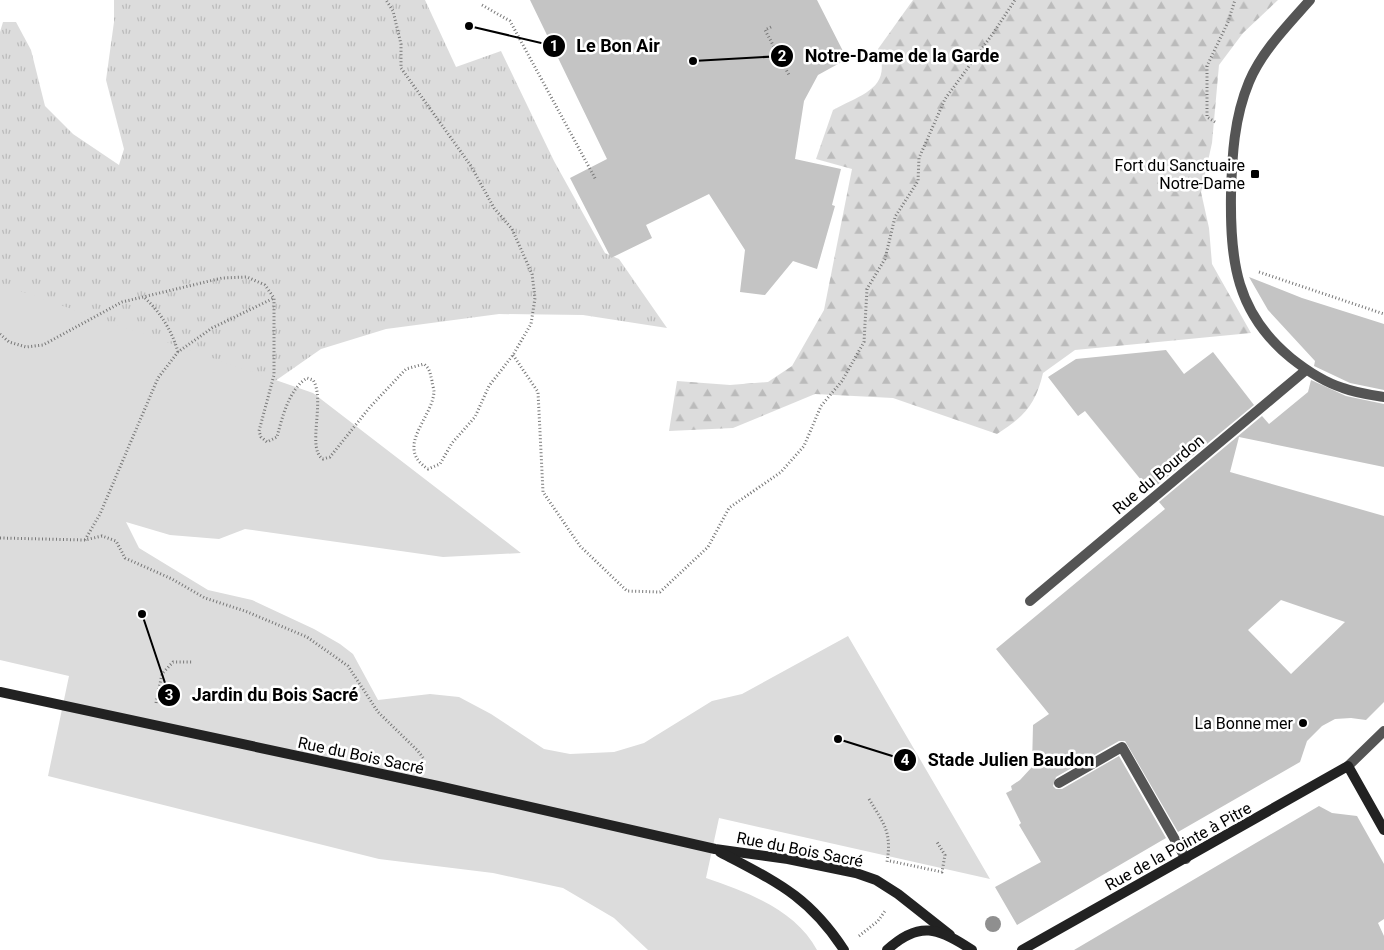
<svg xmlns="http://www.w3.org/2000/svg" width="1384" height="950" viewBox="0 0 1384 950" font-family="Roboto,sans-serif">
  <defs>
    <pattern id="grass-tufts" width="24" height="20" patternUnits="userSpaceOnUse" patternTransform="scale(1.25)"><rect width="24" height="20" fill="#dcdcdc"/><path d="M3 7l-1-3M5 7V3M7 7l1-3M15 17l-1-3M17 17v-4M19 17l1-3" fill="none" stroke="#bbb"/></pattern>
    <pattern id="forest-firs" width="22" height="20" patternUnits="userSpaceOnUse" patternTransform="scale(1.25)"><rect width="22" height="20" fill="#dcdcdc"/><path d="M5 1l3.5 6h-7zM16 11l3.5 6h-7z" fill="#bbb"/></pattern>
  </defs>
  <rect width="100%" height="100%" fill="#fff"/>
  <!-- grass -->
  <path fill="url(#grass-tufts)" d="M 114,0 L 425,0 L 456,67 L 501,51 L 554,161 L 605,253 L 619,259 L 667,328 L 583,315 L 499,314 L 386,329 L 321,349 L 199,434 L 0,518 L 0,32 L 3,22 L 16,22 L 31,50 L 45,106 L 73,134 L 119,165 L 124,149 L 106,80 L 114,22 Z"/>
  <!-- forest -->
  <path fill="url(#forest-firs)" d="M 913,0 L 1278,0 L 1243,33 L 1219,65 L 1212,143 L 1201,192 L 1209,228 L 1212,264 L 1251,333 L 1075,350 L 1043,373 C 1036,404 1024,417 997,434 L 893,398 L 815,394 L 733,428 L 669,431 L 677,381 L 730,385 L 768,382 L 792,366 L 824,310 L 852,169 L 816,159 L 833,110 C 861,94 893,89 878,49 Z"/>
  <!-- green -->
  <path fill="#dcdcdc" d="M 0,284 L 313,393 L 521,553 L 443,557 L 245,529 L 219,539 L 170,535 L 126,522 L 139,548 L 208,590 L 252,600 L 314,629 L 340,644 L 353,654 L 378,700 L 430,694 L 459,697 L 491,714 L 544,749 L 570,754 L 614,752 L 644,743 L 712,701 L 742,694 L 848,636 L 990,879 L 719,818 L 706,878 C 747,892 796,910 817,950 L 648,950 L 614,918 L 563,888 L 493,873 L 379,859 L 48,776 L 69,676 L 0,660 Z"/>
  <!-- building -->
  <g fill="#c4c4c4" fill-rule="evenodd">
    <path d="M 530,0 L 817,0 L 847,59 L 818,75 L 804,101 L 795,159 L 841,169 L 832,205 L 835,206 L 817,269 L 793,261 L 765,295 L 740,292 L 745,250 L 709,194 L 646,225 L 652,238 L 611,258 L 570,178 L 607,159 Z"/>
    <path d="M 1249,277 L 1302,298 L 1384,324 L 1384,390 L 1350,383 L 1314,366 L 1315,361 L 1268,310 Z"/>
    <path d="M 1166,350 L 1184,374 L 1213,352 L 1254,405 L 1150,491 L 1085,411 L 1078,416 L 1048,377 L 1076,359 Z"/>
    <path d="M 1311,380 L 1346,396 L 1384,404 L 1384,467 L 1239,437 L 1230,472 L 1384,516 L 1384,702 L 1366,720 L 1351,718 L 1335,719 L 1322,726 L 1307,741 L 1300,762 L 1178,832 L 1125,741 L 1119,741 L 1056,777 L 1053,786 L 1056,789 L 1062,789 L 1119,756 L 1166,838 L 1017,925 L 995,887 L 1041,862 L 1019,825 L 1021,823 L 1006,793 L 1012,790 L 1011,786 L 1020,780 L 1032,767 L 1033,725 L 1049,714 L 996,649 L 1165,509 L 1159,502 L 1262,416 L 1269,424 L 1308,392 ZM 1281,600 L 1345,622 L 1291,674 L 1248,630 Z"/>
    <path d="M 1319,806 L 1332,813 L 1357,816 L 1384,864 L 1384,919 L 1378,923 L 1384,936 L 1384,950 L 1074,950 Z"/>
  </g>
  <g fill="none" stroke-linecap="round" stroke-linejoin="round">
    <!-- path -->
    <g stroke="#777" stroke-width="3" stroke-dasharray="1 2.5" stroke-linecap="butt">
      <path d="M 482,5 L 510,21 L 596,180"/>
      <path d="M 771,27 L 765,30 L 789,75"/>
      <path d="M 1215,122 L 1207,117 L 1207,66 L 1228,22 L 1235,0"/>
      <path d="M 1259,272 L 1384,314"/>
      <path d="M 145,298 C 161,313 172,331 178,352"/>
      <path d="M 0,334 L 9,342 L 26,347 L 43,345 L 122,302 L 222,278 L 247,277 L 265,285 L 274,298 L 274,375 L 259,431 L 261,437 L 267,442 L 277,437 C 282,418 289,389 307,378 L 313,380 C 326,400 306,449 323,459 L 330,457 L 370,407 L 406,369 L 424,364 C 430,369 430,373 432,381 C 432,384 434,389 434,392 C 432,419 394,447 428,469 L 440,464 L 452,443 L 475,417 L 489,386 L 513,355 L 531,324 L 535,298 L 532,274 L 512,229 L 494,208 L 471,166 L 401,68 L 401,44 L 393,11 L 386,0"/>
      <path d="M 513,355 L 538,392 L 543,492 L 580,546 L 627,591 L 660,592 L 708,547 L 729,508 L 781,472 L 804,446 L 821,406 L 842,381 L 864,342 L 867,289 L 885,259 L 895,217 L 918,181 L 919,158 L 945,99 L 994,32 L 1015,0"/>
      <path d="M 0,538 L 85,540 L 102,536 L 116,541 L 125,558 L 172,579 L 205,598 L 245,611 L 307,637 L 348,666 L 378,712 L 418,751 L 424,759"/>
      <path d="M 85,540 L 100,514 L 158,378 L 178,352 L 212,328 L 274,298"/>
      <path d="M 156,703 L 162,674 L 173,662 L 193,662"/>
      <path d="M 869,799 C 884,824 892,832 887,862"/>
      <path d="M 890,861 L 942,872 L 945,855 L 937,842"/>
      <path d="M 859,936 L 878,921 L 885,911"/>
    </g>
    <!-- street -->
    <g stroke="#555" stroke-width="10">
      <path d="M 1310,0 C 1288,25 1262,51 1249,82 C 1234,118 1232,156 1231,194 C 1230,261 1236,313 1291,358 C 1306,370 1324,382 1343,388 C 1356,393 1371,395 1384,397"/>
      <path d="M 1030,601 L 1306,370"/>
      <path d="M 1348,766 L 1384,731"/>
      <path d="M 1059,783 L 1122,747 L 1186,859"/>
    </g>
    <!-- secondary -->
    <g stroke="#222" stroke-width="10">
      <path d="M 0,692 L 438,786 L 715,849 L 788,859 L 856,873 L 876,880 L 898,894 L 950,935"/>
      <path d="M 720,852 C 776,882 808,895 844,950"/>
      <path d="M 887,950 C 919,920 939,928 972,950"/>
      <path d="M 1022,950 L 1348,766 L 1384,830"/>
    </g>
  </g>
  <!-- trees -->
  <circle fill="#8f8f8f" cx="993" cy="924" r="8"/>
  <!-- markers -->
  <g fill="#000" stroke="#fff" stroke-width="2">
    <rect x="1250" y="169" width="10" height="10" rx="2.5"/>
    <circle cx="1303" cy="723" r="5"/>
  </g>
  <g text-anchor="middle" stroke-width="5" stroke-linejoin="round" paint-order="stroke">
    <!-- poi labels -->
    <g font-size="16" fill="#000" stroke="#fff" text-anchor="end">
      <text x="1245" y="171">Fort du Sanctuaire<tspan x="1245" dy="18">Notre-Dame</tspan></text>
      <text x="1293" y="729">La Bonne mer</text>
    </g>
    <!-- street labels -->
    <g font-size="16" fill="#000" stroke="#fff">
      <text transform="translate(1158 474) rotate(-40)" y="6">Rue du Bourdon</text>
      <text transform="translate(361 755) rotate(12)" y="6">Rue du Bois Sacré</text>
      <text transform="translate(1178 846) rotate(-29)" y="6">Rue de la Pointe à Pitre</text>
      <text transform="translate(800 849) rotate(11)" y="6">Rue du Bois Sacré</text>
    </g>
  </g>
  <!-- callouts -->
  <path fill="none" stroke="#000" stroke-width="2" d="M469 26L554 46M693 61L782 56M142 614L169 695M838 739L905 760"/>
  <g fill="#000" stroke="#fff" stroke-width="2">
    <circle cx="469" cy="26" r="5"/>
    <circle cx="693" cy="61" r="5"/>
    <circle cx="142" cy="614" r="5"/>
    <circle cx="838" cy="739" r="5"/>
    <circle cx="554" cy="46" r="12"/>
    <circle cx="782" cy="56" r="12"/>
    <circle cx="169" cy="695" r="12"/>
    <circle cx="905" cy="760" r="12"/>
  </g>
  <g font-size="15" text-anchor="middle" font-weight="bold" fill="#fff">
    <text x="554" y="51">1</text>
    <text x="782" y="61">2</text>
    <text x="169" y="700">3</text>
    <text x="905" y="765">4</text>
  </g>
  <g font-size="18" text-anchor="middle" font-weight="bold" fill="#000" stroke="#fff" stroke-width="5" stroke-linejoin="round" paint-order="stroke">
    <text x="618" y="52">Le Bon Air</text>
    <text x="902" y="62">Notre-Dame de la Garde</text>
    <text x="275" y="701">Jardin du Bois Sacré</text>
    <text x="1011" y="766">Stade Julien Baudon</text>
  </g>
</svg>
